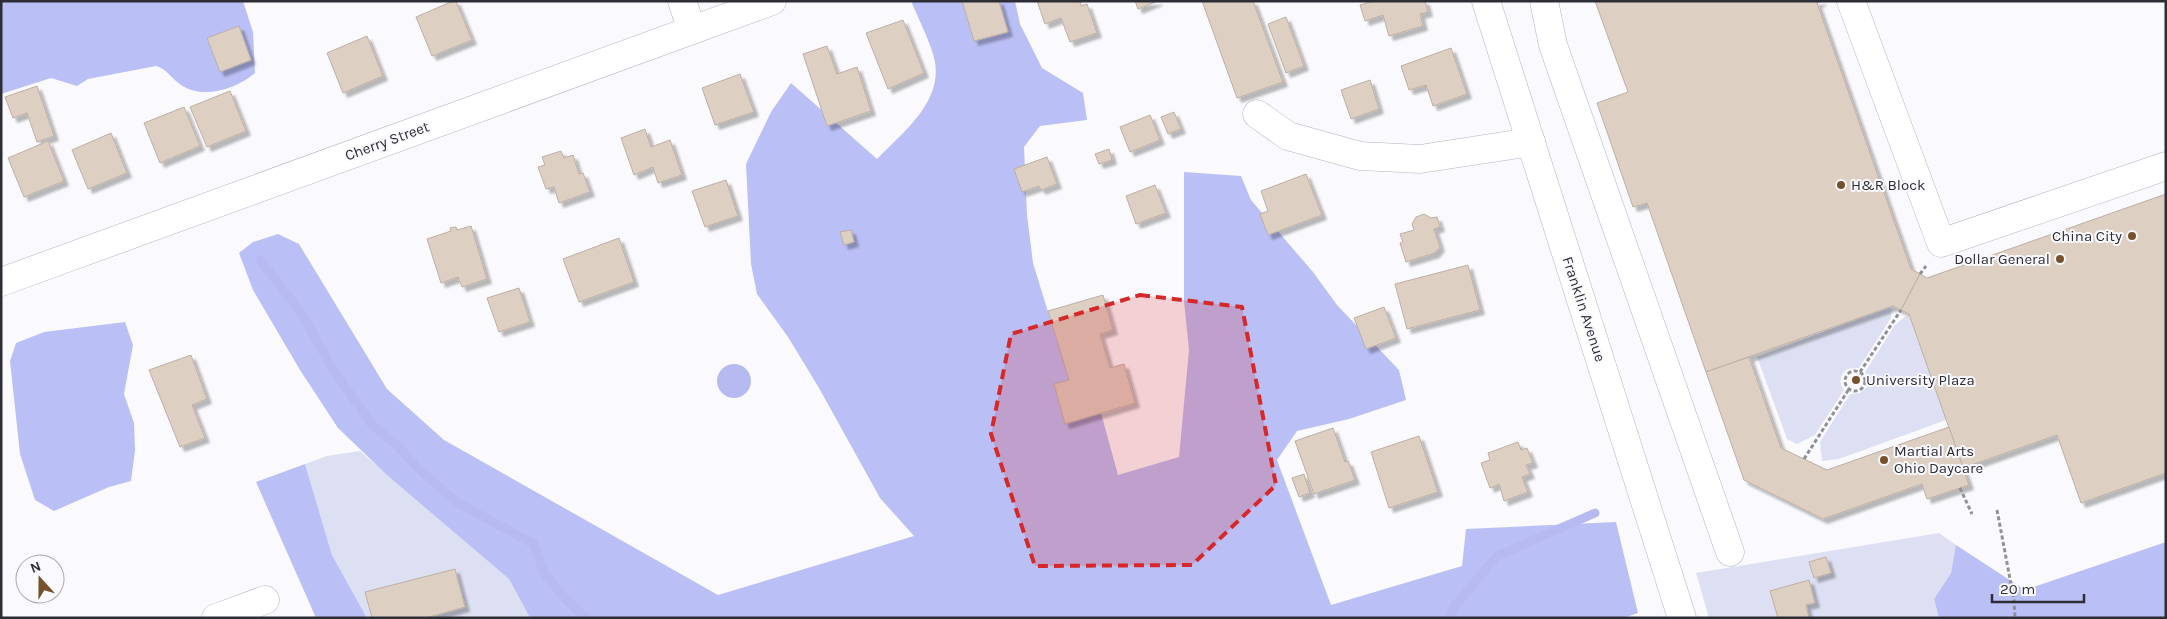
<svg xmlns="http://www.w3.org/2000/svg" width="2167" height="619" viewBox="0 0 2167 619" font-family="Karla,sans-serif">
  <defs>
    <filter id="shadow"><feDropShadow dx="4.5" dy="4.5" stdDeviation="1" flood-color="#0004"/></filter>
  </defs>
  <rect width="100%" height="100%" fill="#fafafe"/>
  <!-- green -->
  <g fill="#dde0f2">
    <path d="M 1889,307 L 1892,309 L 1891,318 L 1859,368 L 1847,369 C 1840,375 1838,382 1844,390 L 1815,435 L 1797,444 L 1787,439 L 1757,357 Z"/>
    <path d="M 1906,316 L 1911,319 L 1946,420 L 1839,459 L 1822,461 L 1820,442 L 1850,394 L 1860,393 L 1867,387 L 1868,377 L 1865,372 L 1895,325 Z"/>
    <path d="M 360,451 L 509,579 L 530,618 L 367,618 L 332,555 L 305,464 L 327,456 Z"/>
    <path d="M 1939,533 L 1956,545 L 1951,573 L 1934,599 L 1939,618 L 1709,618 L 1696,573 Z"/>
  </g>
  <!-- forest -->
  <g fill="#babff5">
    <path d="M 1,1 L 243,1 L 253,32 L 255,73 C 236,89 204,100 181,85 C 172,79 167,69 156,66 L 88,79 L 77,86 L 51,78 L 1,94 Z"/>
    <path d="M 911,1 L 1015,1 L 1020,24 L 1042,68 L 1083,93 L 1087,120 L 1040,126 L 1024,147 L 1027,215 L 1033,263 L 1069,380 L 1054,385 L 1065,424 L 1101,413 L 1118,475 L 1179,457 L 1189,350 L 1184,301 L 1184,172 L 1241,176 L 1251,200 L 1313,272 L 1337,305 L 1399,370 L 1406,400 L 1349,419 L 1297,431 L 1277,460 L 1331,605 L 1462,566 L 1466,529 L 1616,522 L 1638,613 L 1623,618 L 530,618 L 509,579 L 387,475 L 338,428 L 300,370 L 253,290 L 239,253 L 253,242 L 278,234 L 299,244 L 387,389 L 444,440 L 718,595 L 914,536 L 880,498 L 819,388 L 788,337 L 757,294 L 751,264 L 746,164 L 771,112 L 791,83 L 877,159 C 902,133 942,103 935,62 C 932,45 918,18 911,1 Z"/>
    <path d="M 125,322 L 133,345 L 124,394 L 134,423 L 135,450 L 131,481 L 109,487 L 54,511 L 35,500 L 20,454 L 10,361 L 16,343 L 44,332 Z"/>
    <path d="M 305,464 L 332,555 L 367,618 L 316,618 L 256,482 Z"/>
    <path d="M 2166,542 L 2166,618 L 1939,618 L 1934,599 L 1951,573 L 1956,545 L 2025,590 Z"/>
  </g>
  <!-- water -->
  <circle fill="#b6baf0" cx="734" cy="381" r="17"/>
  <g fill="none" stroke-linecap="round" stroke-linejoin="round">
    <!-- stream -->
    <g stroke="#b6baf0" stroke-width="9">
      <path d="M 260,260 L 300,311 L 333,369 L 372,425 L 398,446 L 417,467 L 456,502 L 534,544 L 544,573 L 563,596 L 586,618"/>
      <path d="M 1450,618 L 1453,608 L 1497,556 L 1595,513"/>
    </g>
  </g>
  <!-- building -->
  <g fill="#ddcfc1" stroke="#bdafa2" filter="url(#shadow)">
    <path d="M 453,1 L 456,1 L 472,40 L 432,56 L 416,17 Z"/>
    <path d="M 962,1 L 999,1 L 1008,32 L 974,41 Z"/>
    <path d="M 1037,1 L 1080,1 L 1081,6 L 1087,4 L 1097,33 L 1070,42 L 1061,18 L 1045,24 Z"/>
    <path d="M 1135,1 L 1158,1 L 1138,9 Z"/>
    <path d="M 1202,1 L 1253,1 L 1283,82 L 1237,98 Z"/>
    <path d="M 1373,1 L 1425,1 L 1428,12 L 1420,14 L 1423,26 L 1389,36 L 1383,15 L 1365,21 L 1360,5 Z"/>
    <path d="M 1595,1 L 1822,1 L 1817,3 L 1911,269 L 1920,274 L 1901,310 L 1893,306 L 1706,372 L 1647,203 L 1633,207 L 1597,103 L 1628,92 Z"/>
    <path d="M 1286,17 L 1304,66 L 1286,73 L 1268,24 Z"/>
    <path d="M 903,20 L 924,73 L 888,89 L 866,33 Z"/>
    <path d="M 239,26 L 251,60 L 220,72 L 207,38 Z"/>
    <path d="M 367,36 L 383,76 L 343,93 L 327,53 Z"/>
    <path d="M 827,46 L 837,74 L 857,67 L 871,111 L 827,126 L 803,54 Z"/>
    <path d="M 1451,48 L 1467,94 L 1433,106 L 1426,85 L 1409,90 L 1401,66 Z"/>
    <path d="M 740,74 L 754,112 L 715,125 L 702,88 Z"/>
    <path d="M 1370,80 L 1379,109 L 1351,119 L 1341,90 Z"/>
    <path d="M 37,86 L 54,136 L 37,142 L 27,113 L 13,118 L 5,97 Z"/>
    <path d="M 230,91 L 246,131 L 207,147 L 190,107 Z"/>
    <path d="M 184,107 L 200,146 L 160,163 L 144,123 Z"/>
    <path d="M 1174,112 L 1181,129 L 1168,134 L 1161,117 Z"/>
    <path d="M 1150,115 L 1160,140 L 1130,152 L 1120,127 Z"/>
    <path d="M 645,129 L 651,147 L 670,140 L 682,175 L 658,183 L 653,167 L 634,175 L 621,138 Z"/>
    <path d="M 111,133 L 127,173 L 88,189 L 72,150 Z"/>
    <path d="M 48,141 L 64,181 L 24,197 L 8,158 Z"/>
    <path d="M 1109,149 L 1112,160 L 1099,164 L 1095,154 Z"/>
    <path d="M 561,151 L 564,158 L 573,155 L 579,174 L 583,173 L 590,192 L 559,203 L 554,187 L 546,189 L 538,167 L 545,165 L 542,157 Z"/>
    <path d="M 1047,157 L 1057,184 L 1041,190 L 1039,186 L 1022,192 L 1014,169 Z"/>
    <path d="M 1306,174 L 1322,215 L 1268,235 L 1260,214 L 1268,211 L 1261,191 Z"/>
    <path d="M 726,180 L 738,216 L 705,227 L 692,191 Z"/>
    <path d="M 1155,185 L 1166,213 L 1136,224 L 1126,196 Z"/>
    <path d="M 2166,194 L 2166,473 L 2081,503 L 2057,435 L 1963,468 L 1909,314 L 1901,310 L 1920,274 L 1927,278 Z"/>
    <path d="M 1424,214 L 1431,218 L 1437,217 L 1440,227 L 1434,229 L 1440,247 L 1435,253 L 1406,262 L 1400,243 L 1403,242 L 1400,234 L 1414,230 L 1412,224 L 1416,217 Z"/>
    <path d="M 471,226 L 487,279 L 462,287 L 458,277 L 441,283 L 427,239 L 451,231 L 450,228 L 456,227 L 457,230 Z"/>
    <path d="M 851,230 L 854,242 L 844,245 L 840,232 Z"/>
    <path d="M 619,238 L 634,282 L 579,302 L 563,259 Z"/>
    <path d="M 1468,265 L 1480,310 L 1407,329 L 1395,284 Z"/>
    <path d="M 519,288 L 530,322 L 499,332 L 487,298 Z"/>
    <path d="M 1103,295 L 1113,330 L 1100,334 L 1110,368 L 1124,364 L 1135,403 L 1065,424 L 1054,384 L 1069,380 L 1048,311 Z"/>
    <path d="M 1384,307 L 1396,338 L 1366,349 L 1354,318 Z"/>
    <path d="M 191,355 L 207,399 L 192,405 L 205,438 L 180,447 L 149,370 Z"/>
    <path d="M 1749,357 L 1781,448 L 1827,470 L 1949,427 L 1969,485 L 1927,499 L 1922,484 L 1823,519 L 1744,480 L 1706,372 Z"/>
    <path d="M 1333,428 L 1345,462 L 1348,461 L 1355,480 L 1314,494 L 1295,441 Z"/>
    <path d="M 1419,436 L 1438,492 L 1389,508 L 1371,452 Z"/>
    <path d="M 1518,442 L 1521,450 L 1527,448 L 1533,463 L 1526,465 L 1530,474 L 1522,477 L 1528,492 L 1504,501 L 1499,484 L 1490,488 L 1481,463 L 1490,460 L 1488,453 Z"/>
    <path d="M 1304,474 L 1310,493 L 1299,497 L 1292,478 Z"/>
    <path d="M 1826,557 L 1831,573 L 1814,578 L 1809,562 Z"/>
    <path d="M 455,569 L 465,607 L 426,618 L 372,618 L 365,592 Z"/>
    <path d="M 1809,580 L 1815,603 L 1806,605 L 1809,618 L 1778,618 L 1770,591 Z"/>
  </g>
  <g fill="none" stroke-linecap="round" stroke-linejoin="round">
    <!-- minor casing -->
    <g stroke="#b1b3c5" stroke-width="29">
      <g id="minor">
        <path d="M 682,1 L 692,30"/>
        <path d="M 1486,1 L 1682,618"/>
        <path d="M 1544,1 L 1553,45 L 1730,552"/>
        <path d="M 1851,1 L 1941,243 L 2166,166"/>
        <path d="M 1257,114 L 1288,136 L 1360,156 L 1420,159 L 1531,142"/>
        <path d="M 1,282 L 772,1"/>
        <path d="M 216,618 L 265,600"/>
      </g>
    </g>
    <!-- path -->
    <g stroke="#909197" stroke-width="3" stroke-dasharray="4 2.5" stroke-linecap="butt">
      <path d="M 1920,274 L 1926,266"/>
      <circle cx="1855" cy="381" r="10"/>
      <path d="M 1860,372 L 1901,310"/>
      <path d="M 1804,459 L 1849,389"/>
      <path d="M 1960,488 L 1972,514"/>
      <path d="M 1997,510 L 2014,600 L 2015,618"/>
    </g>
    <!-- minor -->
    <use href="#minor" stroke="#fff" stroke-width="28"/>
  </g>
  <!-- marked area -->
  <path fill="#d62828" fill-opacity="0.2" stroke="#d62828" stroke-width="4" stroke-dasharray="10 6" stroke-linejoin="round" d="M 1140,295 L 1242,307 L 1276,485 L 1192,565 L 1035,566 L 991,434 L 1011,334 Z"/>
  <!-- markers -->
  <g fill="#76522c" stroke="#fafafe" stroke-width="2">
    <circle cx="1841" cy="185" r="5"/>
    <circle cx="2132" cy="236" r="5"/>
    <circle cx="2060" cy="259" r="5"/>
    <circle cx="1856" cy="380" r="5"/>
    <circle cx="1884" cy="460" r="5"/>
  </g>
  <g text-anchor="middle" stroke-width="4" stroke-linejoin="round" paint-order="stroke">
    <!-- street labels -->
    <g font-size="15" fill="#2d2e35" stroke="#fafafe">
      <text transform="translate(387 141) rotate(-20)" y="5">Cherry Street</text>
      <text transform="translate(1584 309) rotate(72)" y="5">Franklin Avenue</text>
    </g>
    <!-- poi labels -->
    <g font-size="15" fill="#2d2e35" stroke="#fafafe" text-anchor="start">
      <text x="1851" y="190">H&amp;R Block</text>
      <text x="2122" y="241" text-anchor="end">China City</text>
      <text x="2050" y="264" text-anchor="end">Dollar General</text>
      <text x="1866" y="385">University Plaza</text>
      <text x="1894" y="456">Martial Arts<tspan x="1894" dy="17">Ohio Daycare</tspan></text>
    </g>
  </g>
  <!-- border -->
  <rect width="2167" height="619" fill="none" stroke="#2d2e35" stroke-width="5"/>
  <!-- north arrow -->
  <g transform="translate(40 579) rotate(339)"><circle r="24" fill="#fafafe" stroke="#a8a8ae"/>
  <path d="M0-4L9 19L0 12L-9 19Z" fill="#76522c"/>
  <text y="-8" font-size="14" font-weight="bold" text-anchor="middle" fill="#2d2e35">N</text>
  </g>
  <!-- scale -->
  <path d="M1992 594v8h92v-8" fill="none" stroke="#2d2e35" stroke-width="2.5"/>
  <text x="2000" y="594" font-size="15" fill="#2d2e35" stroke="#fafafe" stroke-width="4" paint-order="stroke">20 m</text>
</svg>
